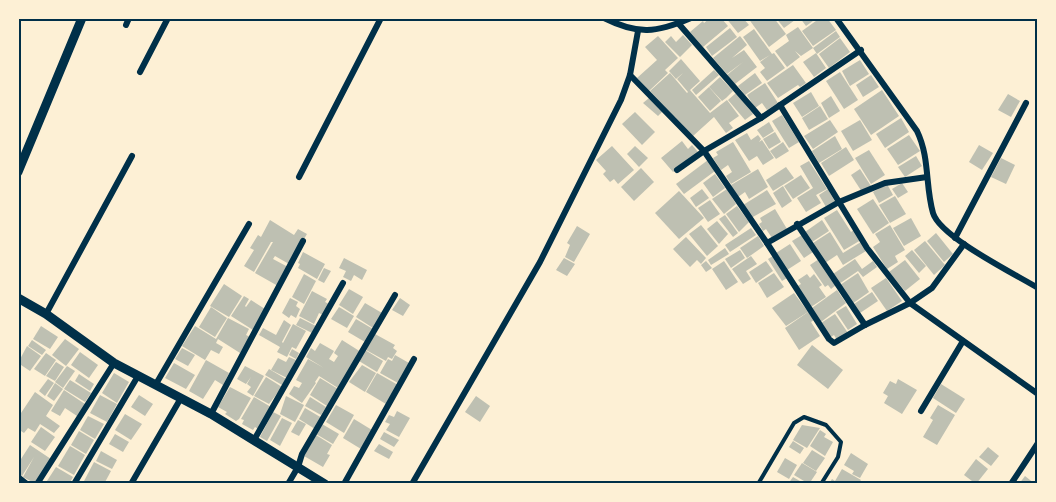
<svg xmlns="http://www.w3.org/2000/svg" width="1056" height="502" viewBox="0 0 1056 502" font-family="'DejaVu Sans',sans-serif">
  <rect width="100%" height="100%" fill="#fdf0d5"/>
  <!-- building -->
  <g fill="#bec0b2">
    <path d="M 710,18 L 721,18 L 728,26 L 703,47 L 690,32 L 703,21 L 704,23 Z"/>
    <path d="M 726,18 L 743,18 L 749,25 L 738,33 Z"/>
    <path d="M 748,18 L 774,18 L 786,34 L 769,47 Z"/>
    <path d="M 776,18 L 794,18 L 795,20 L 784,28 Z"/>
    <path d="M 800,18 L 817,18 L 806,26 Z"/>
    <path d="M 820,18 L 827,18 L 836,30 L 813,46 L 802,31 Z"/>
    <path d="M 798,27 L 813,48 L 801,56 L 795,51 L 800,57 L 787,67 L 775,51 L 789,41 L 786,35 Z"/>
    <path d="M 730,28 L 737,37 L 712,56 L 706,47 Z"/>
    <path d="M 754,29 L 772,54 L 774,53 L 785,68 L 767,81 L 760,72 L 765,68 L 760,62 L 770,55 L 760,61 L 743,37 Z"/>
    <path d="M 836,31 L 840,37 L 817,54 L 813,48 Z"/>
    <path d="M 683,35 L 692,45 L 680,57 L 665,42 L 671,36 L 676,42 Z"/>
    <path d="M 658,36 L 678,58 L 665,70 L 668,73 L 649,91 L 637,78 L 657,60 L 645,47 Z"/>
    <path d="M 740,36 L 747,45 L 732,58 L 744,50 L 757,67 L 735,84 L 727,75 L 743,62 L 727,74 L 713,58 Z"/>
    <path d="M 840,38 L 850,52 L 829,68 L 819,54 Z"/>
    <path d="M 816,53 L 826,68 L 814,77 L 803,62 Z"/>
    <path d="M 681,59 L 700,81 L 690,90 L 710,113 L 727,100 L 739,116 L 729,123 L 733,128 L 726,133 L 714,117 L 693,136 L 650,91 L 670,73 L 687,93 L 688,92 L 677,79 L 683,73 L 676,79 L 669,71 Z"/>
    <path d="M 860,60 L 869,74 L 850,86 L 842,71 Z"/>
    <path d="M 793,65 L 806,83 L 800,87 L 798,85 L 778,98 L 767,83 Z"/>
    <path d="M 714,70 L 719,75 L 696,95 L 692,90 Z"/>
    <path d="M 840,72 L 858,100 L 844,109 L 826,81 Z"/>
    <path d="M 755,73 L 762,83 L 745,95 L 738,86 Z"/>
    <path d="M 871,75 L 879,87 L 863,97 L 856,85 Z"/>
    <path d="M 720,77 L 733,91 L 726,98 L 724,96 L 726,98 L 722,101 L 709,87 Z"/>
    <path d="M 765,83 L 778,103 L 767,110 L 762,103 L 755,108 L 747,95 Z"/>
    <path d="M 709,87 L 721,101 L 710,111 L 698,97 Z"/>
    <path d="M 882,90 L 899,116 L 871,135 L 854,109 Z"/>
    <path d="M 811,92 L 819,106 L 802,117 L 793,103 Z"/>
    <path d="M 736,93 L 753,114 L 745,120 L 728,100 Z"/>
    <path d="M 1008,94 L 1020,101 L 1011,117 L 998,110 Z"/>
    <path d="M 831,96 L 840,111 L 829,118 L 821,103 Z"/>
    <path d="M 649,98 L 663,111 L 658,116 L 643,103 Z"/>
    <path d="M 820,106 L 828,119 L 809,130 L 802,118 Z"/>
    <path d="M 635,112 L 655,132 L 642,145 L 622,124 Z"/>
    <path d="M 782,115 L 799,142 L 789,148 L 772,121 Z"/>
    <path d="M 901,118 L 909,132 L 885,148 L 876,134 Z"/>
    <path d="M 830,120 L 838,132 L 813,149 L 804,136 Z"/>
    <path d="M 860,120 L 872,140 L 853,151 L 841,131 Z"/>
    <path d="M 769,122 L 774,131 L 763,138 L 757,130 Z"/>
    <path d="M 775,132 L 781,142 L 769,149 L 763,139 Z"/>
    <path d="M 747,133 L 751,140 L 758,135 L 761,139 L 759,142 L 762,140 L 774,158 L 763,165 L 757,156 L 749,161 L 735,140 Z"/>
    <path d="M 909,135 L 920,151 L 898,165 L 887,149 Z"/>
    <path d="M 835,136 L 842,149 L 819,163 L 812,151 Z"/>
    <path d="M 682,141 L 688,149 L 692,145 L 698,152 L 673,172 L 661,158 Z"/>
    <path d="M 733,142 L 751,172 L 731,184 L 726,176 L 732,172 L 728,165 L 721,170 L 713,158 L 718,155 L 716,152 Z"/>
    <path d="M 783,142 L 789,151 L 776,159 L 770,151 Z"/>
    <path d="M 979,145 L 993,153 L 982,170 L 969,162 Z"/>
    <path d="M 612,146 L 634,170 L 618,184 L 614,179 L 610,182 L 603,174 L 606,171 L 596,160 Z"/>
    <path d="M 635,146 L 648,158 L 639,167 L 627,154 Z"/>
    <path d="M 846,147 L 854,160 L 829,176 L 821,163 Z"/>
    <path d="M 869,150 L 885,175 L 871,184 L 855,158 Z"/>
    <path d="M 916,156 L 922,166 L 905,177 L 898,167 Z"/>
    <path d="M 1001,158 L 1015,165 L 1006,184 L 991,177 Z"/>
    <path d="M 708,160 L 715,171 L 684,194 L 676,184 Z"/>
    <path d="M 809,161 L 827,189 L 816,195 L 821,203 L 806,212 L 797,198 L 813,188 L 800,166 Z"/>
    <path d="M 786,167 L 794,178 L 773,191 L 766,180 Z"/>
    <path d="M 641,168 L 654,182 L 634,201 L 621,187 Z"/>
    <path d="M 758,169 L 768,187 L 749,199 L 745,192 L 738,197 L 731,185 Z"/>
    <path d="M 860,169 L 871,186 L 862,192 L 851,175 Z"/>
    <path d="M 715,174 L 725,188 L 713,197 L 703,183 Z"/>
    <path d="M 801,175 L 810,188 L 793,199 L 784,186 Z"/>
    <path d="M 902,183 L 908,192 L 898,198 L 892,189 Z"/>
    <path d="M 887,184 L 893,195 L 879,203 L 873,192 Z"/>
    <path d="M 783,186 L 792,201 L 782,208 L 773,193 Z"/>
    <path d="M 702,189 L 709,198 L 696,207 L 690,198 Z"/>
    <path d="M 727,189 L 736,204 L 724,214 L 712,199 Z"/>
    <path d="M 828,189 L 835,202 L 826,207 L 819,195 Z"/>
    <path d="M 767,190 L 776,204 L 751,218 L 743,205 Z"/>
    <path d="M 679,191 L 704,218 L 679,239 L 655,213 Z"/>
    <path d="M 895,196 L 906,214 L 890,223 L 879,205 Z"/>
    <path d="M 873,199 L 889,223 L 873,234 L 857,209 Z"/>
    <path d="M 710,200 L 720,214 L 708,222 L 698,208 Z"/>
    <path d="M 737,206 L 749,222 L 739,232 L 726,214 Z"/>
    <path d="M 775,209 L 787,229 L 772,238 L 766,229 L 763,231 L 759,224 L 762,222 L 760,218 Z"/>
    <path d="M 837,210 L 851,232 L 855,229 L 861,240 L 844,250 L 824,218 Z"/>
    <path d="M 725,215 L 738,233 L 733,237 L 719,219 Z"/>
    <path d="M 911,218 L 921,236 L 904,246 L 893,228 Z"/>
    <path d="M 270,220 L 294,235 L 298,229 L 307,234 L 289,264 L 275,256 L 273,259 L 288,267 L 278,286 L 255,273 L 273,242 L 271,242 L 254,272 L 244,266 L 254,250 L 250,248 L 258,235 L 261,237 Z"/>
    <path d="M 822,220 L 829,231 L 812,242 L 805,232 Z"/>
    <path d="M 717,221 L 728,234 L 719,244 L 707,229 Z"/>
    <path d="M 701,225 L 718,246 L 707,256 L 689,234 Z"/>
    <path d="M 890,225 L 905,250 L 895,256 L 898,262 L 887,269 L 873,247 L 880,242 L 875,234 Z"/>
    <path d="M 577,226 L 590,234 L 574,262 L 565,257 L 570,245 L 567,243 Z"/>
    <path d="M 751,228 L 756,235 L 730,252 L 725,245 Z"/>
    <path d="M 830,232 L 843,253 L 861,242 L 866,251 L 843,265 L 837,255 L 825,263 L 813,243 Z"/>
    <path d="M 936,233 L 953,254 L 944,262 L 927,241 Z"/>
    <path d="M 802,235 L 813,252 L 804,258 L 792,241 Z"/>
    <path d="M 758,236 L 764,246 L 747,258 L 740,248 Z"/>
    <path d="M 686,237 L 706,258 L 701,264 L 697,260 L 690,267 L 673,249 Z"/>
    <path d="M 925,241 L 945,265 L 934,275 L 914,250 Z"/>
    <path d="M 790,244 L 801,261 L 787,270 L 776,253 Z"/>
    <path d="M 725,248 L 729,254 L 711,265 L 708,260 Z"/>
    <path d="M 740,250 L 745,258 L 731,268 L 725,259 Z"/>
    <path d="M 912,250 L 926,266 L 919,273 L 905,256 Z"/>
    <path d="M 303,252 L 325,264 L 317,279 L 298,268 L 300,264 L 298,263 Z"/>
    <path d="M 751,256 L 757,264 L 746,271 L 751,279 L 743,284 L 732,269 Z"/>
    <path d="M 773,256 L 787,278 L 782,281 L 768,259 Z"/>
    <path d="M 344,258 L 367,270 L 362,280 L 354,275 L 351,281 L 343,277 L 346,271 L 339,268 Z"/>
    <path d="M 564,258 L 575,264 L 567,276 L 556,270 Z"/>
    <path d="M 819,259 L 836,285 L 831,289 L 828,285 L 825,287 L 810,265 Z"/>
    <path d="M 855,259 L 862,269 L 873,261 L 877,267 L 863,277 L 858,271 L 839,284 L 833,274 Z"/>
    <path d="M 905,260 L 920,279 L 905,291 L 889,272 Z"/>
    <path d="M 706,261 L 712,268 L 706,272 L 701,265 Z"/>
    <path d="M 724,261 L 738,282 L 726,290 L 712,269 Z"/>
    <path d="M 766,261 L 773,271 L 756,283 L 749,272 Z"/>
    <path d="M 324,268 L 331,271 L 324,283 L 318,280 Z"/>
    <path d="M 774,273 L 784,287 L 767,298 L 758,283 Z"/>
    <path d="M 858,273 L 869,292 L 852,304 L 840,285 Z"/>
    <path d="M 304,274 L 316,281 L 304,304 L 292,297 Z"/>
    <path d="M 807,274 L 810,278 L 814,274 L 822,285 L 819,287 L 826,297 L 811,307 L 796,287 L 801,284 L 798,280 Z"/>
    <path d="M 886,278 L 902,301 L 887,311 L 871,288 Z"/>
    <path d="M 224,284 L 242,296 L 229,317 L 210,306 Z"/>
    <path d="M 349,289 L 363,297 L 353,314 L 339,305 Z"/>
    <path d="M 837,290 L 846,303 L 821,322 L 812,308 Z"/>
    <path d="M 312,291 L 327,299 L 325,302 L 329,304 L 323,315 L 319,313 L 314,324 L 299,316 Z"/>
    <path d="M 872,292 L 878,301 L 860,313 L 854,304 Z"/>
    <path d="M 794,293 L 808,312 L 786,326 L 772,308 Z"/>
    <path d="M 244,296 L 249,299 L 245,306 L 246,307 L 251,300 L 265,309 L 253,330 L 231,316 Z"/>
    <path d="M 290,298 L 298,302 L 296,306 L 300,309 L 296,318 L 291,315 L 289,318 L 282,313 Z"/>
    <path d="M 400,298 L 410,305 L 403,316 L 392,310 Z"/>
    <path d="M 365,303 L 382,313 L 373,328 L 356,317 Z"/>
    <path d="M 846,306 L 857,324 L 848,330 L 836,312 Z"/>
    <path d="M 211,307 L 227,318 L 215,337 L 199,327 Z"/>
    <path d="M 339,307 L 354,316 L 347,328 L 331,319 Z"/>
    <path d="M 808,312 L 814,320 L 811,322 L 820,336 L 799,350 L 785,328 Z"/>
    <path d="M 835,314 L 848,333 L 837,340 L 834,335 L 831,337 L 821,323 Z"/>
    <path d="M 228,318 L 249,329 L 246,335 L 250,337 L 240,353 L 218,339 L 216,343 L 223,347 L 219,354 L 211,350 L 205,360 L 182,346 L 195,326 L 216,339 Z"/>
    <path d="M 300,318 L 316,326 L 312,333 L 296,325 Z"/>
    <path d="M 356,319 L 373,329 L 365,342 L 348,332 Z"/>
    <path d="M 284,320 L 291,325 L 282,342 L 283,343 L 293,324 L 306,331 L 296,349 L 292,347 L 287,357 L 277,352 L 280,347 L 259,335 L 263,328 L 276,335 Z"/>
    <path d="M 41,326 L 58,337 L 50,349 L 33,339 Z"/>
    <path d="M 375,334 L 395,345 L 393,348 L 397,351 L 392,359 L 388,357 L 386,361 L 366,350 Z"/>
    <path d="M 65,339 L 79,349 L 66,366 L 52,355 Z"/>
    <path d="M 32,340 L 46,350 L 42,355 L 28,346 Z"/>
    <path d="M 342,340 L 361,352 L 338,388 L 319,376 L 315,382 L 316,383 L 302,403 L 289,394 L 294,386 L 299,388 L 302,383 L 296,380 L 308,359 L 324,368 L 306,357 L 311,348 L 315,351 L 320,343 L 334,351 L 329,359 L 334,362 L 338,356 L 334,353 Z"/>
    <path d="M 812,345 L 843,370 L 828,389 L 797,365 Z"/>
    <path d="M 27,346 L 41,356 L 30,371 L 18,363 Z"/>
    <path d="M 182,348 L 195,355 L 188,366 L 175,359 Z"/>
    <path d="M 292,349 L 299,353 L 296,359 L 289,355 Z"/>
    <path d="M 365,350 L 383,361 L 377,372 L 359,361 Z"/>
    <path d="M 80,352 L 98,365 L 89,378 L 71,365 Z"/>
    <path d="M 46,353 L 56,360 L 45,376 L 34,369 Z"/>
    <path d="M 395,355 L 409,363 L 398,383 L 380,373 L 388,359 L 392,361 Z"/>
    <path d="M 289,357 L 296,360 L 287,378 L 271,370 L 278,358 L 286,362 Z"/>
    <path d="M 206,360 L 229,373 L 223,385 L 215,380 L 203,399 L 189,391 Z"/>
    <path d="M 56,362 L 64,367 L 55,381 L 46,376 Z"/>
    <path d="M 174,363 L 195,375 L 186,389 L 165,378 Z"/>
    <path d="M 362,365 L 376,373 L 365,392 L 349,382 Z"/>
    <path d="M 67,366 L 75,371 L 63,388 L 55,382 Z"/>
    <path d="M 245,366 L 264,376 L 253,396 L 247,392 L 251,387 L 247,384 L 251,377 L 246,384 L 237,379 Z"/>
    <path d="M 269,369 L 286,379 L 282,385 L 265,375 Z"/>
    <path d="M 114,373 L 129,382 L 117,403 L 102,393 Z"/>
    <path d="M 377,373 L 398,385 L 386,404 L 366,392 Z"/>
    <path d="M 79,374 L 94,384 L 90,391 L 75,381 Z"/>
    <path d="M 266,377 L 282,387 L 269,404 L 254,396 Z"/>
    <path d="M 320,378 L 338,389 L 327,406 L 310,395 Z"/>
    <path d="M 48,379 L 54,383 L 45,396 L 39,391 Z"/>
    <path d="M 898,379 L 917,390 L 902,414 L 884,403 L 888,396 L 883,393 L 890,381 L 896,384 Z"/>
    <path d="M 70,380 L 91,393 L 85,402 L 64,389 Z"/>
    <path d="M 55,383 L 63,389 L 54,401 L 47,396 Z"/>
    <path d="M 941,384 L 965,399 L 956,413 L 933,398 Z"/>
    <path d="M 230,387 L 251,398 L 239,419 L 236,421 L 225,414 L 227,412 L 218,407 Z"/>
    <path d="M 64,390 L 85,404 L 77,416 L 65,408 L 60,416 L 51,411 Z"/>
    <path d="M 35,392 L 53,405 L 46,416 L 60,426 L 54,433 L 40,424 L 35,432 L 28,428 L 24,433 L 18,429 L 18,414 L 20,412 L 21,413 Z"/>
    <path d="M 100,395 L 117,404 L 107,422 L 90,413 Z"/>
    <path d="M 139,395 L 153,404 L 145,416 L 131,407 Z"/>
    <path d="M 286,396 L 304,405 L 295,422 L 280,414 Z"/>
    <path d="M 476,396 L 490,406 L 480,422 L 465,412 Z"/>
    <path d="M 254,397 L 271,407 L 258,429 L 255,427 L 253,430 L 242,424 L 244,420 L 241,419 Z"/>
    <path d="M 310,397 L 326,407 L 321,415 L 305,406 Z"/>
    <path d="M 336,405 L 354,415 L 344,433 L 326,422 Z"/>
    <path d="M 938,405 L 955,415 L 937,445 L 923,437 L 933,420 L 930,418 Z"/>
    <path d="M 305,408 L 322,418 L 315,429 L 299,419 Z"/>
    <path d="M 397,411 L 410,418 L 399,437 L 386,430 L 390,424 L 385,422 L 389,415 L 394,417 Z"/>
    <path d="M 273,412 L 281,416 L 267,441 L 260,437 Z"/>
    <path d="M 125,414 L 142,424 L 131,440 L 115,430 Z"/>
    <path d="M 88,416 L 104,424 L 95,439 L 80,430 Z"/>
    <path d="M 282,418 L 292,423 L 280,446 L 270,440 Z"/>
    <path d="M 354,419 L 372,430 L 361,449 L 343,438 Z"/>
    <path d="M 298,420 L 306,424 L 299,436 L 291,432 Z"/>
    <path d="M 322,424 L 339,434 L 333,444 L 316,434 Z"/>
    <path d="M 802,425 L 820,428 L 807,448 L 793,440 Z"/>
    <path d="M 41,427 L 55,437 L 45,451 L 31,442 Z"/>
    <path d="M 820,430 L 826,434 L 824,437 L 833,442 L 825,456 L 810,446 Z"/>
    <path d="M 79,431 L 94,440 L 86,454 L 71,445 Z"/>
    <path d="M 384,432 L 399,440 L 394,447 L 380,439 Z"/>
    <path d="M 115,434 L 129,442 L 123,452 L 109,444 Z"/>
    <path d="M 316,435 L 332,445 L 327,454 L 330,455 L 323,467 L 304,456 Z"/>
    <path d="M 793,441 L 804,448 L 800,454 L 789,447 Z"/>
    <path d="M 379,444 L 393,452 L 389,459 L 374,451 Z"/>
    <path d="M 30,445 L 51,459 L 36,484 L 23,477 L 34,457 L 22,476 L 18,474 L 18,458 L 21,459 Z"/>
    <path d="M 70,446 L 85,455 L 74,475 L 58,466 Z"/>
    <path d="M 988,447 L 999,456 L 991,466 L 979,457 Z"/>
    <path d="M 812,450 L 825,458 L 816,471 L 803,463 Z"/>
    <path d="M 101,451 L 117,460 L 112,469 L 96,461 Z"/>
    <path d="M 851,453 L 868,464 L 860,478 L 852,474 L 854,471 L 844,465 Z"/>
    <path d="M 785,458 L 797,465 L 789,479 L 777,472 Z"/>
    <path d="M 976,459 L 988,469 L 976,484 L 964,475 Z"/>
    <path d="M 94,462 L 111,471 L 104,484 L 83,483 Z"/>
    <path d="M 802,463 L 817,472 L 809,484 L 794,475 Z"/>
    <path d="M 56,467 L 73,477 L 69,484 L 45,484 Z"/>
    <path d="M 842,469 L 861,480 L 858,484 L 829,484 L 832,479 L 835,481 Z"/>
    <path d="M 1025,476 L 1035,484 L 1019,484 Z"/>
    <path d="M 793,477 L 805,484 L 788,484 Z"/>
  </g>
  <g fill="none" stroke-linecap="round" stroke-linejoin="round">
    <!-- service -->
    <path stroke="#003049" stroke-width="4" d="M 758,484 L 794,423 L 804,417 L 826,425 L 841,442 L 838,457 L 821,484"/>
    <!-- minor -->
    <g stroke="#003049" stroke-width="6">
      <path d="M 604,18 C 638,35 656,33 691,18"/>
      <path d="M 836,18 L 917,131 C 930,158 925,185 933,213 C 940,237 1015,274 1038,288"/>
      <path d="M 678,23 L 761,118"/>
      <path d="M 126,25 L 129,18"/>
      <path d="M 140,72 L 168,18"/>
      <path d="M 630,75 L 704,151 L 767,243"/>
      <path d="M 780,105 L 867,248 L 910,303 L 1038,394"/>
      <path d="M 677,170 L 704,151 L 761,118 L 861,50"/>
      <path d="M 299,177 L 381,18"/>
      <path d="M 927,177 L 885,183 L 839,202 L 767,243 L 829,339 L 834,343 L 865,325 L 910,303 L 932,288 L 964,244"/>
      <path d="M 797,224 L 865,325"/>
      <path d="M 955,238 L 1026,103"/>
      <path d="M 46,314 L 132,156"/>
      <path d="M 156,384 L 249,224"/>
      <path d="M 921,411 L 963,341"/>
      <path d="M 211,414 L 303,241"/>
      <path d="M 254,440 L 343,283"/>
      <path d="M 18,477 L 27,484"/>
      <path d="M 37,484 L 114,363"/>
      <path d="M 74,484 L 138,376"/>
      <path d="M 131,484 L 181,398"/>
      <path d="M 288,484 L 298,467 L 302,454 L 395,295"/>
      <path d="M 344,484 L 414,359"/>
      <path d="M 412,484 L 540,262 L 621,100 L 630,75 L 638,31"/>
      <path d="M 1011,484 L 1038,443"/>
    </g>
    <!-- tertiary -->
    <g stroke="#003049" stroke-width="9">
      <path d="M 18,172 L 82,18"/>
      <path d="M 18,298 L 46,314 L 114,363 L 211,414 L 325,484"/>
    </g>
  </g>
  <!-- border -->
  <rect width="1056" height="502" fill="none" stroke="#fdf0d5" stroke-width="39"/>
  <rect x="20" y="20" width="1016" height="462" fill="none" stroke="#003049" stroke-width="2"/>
</svg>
